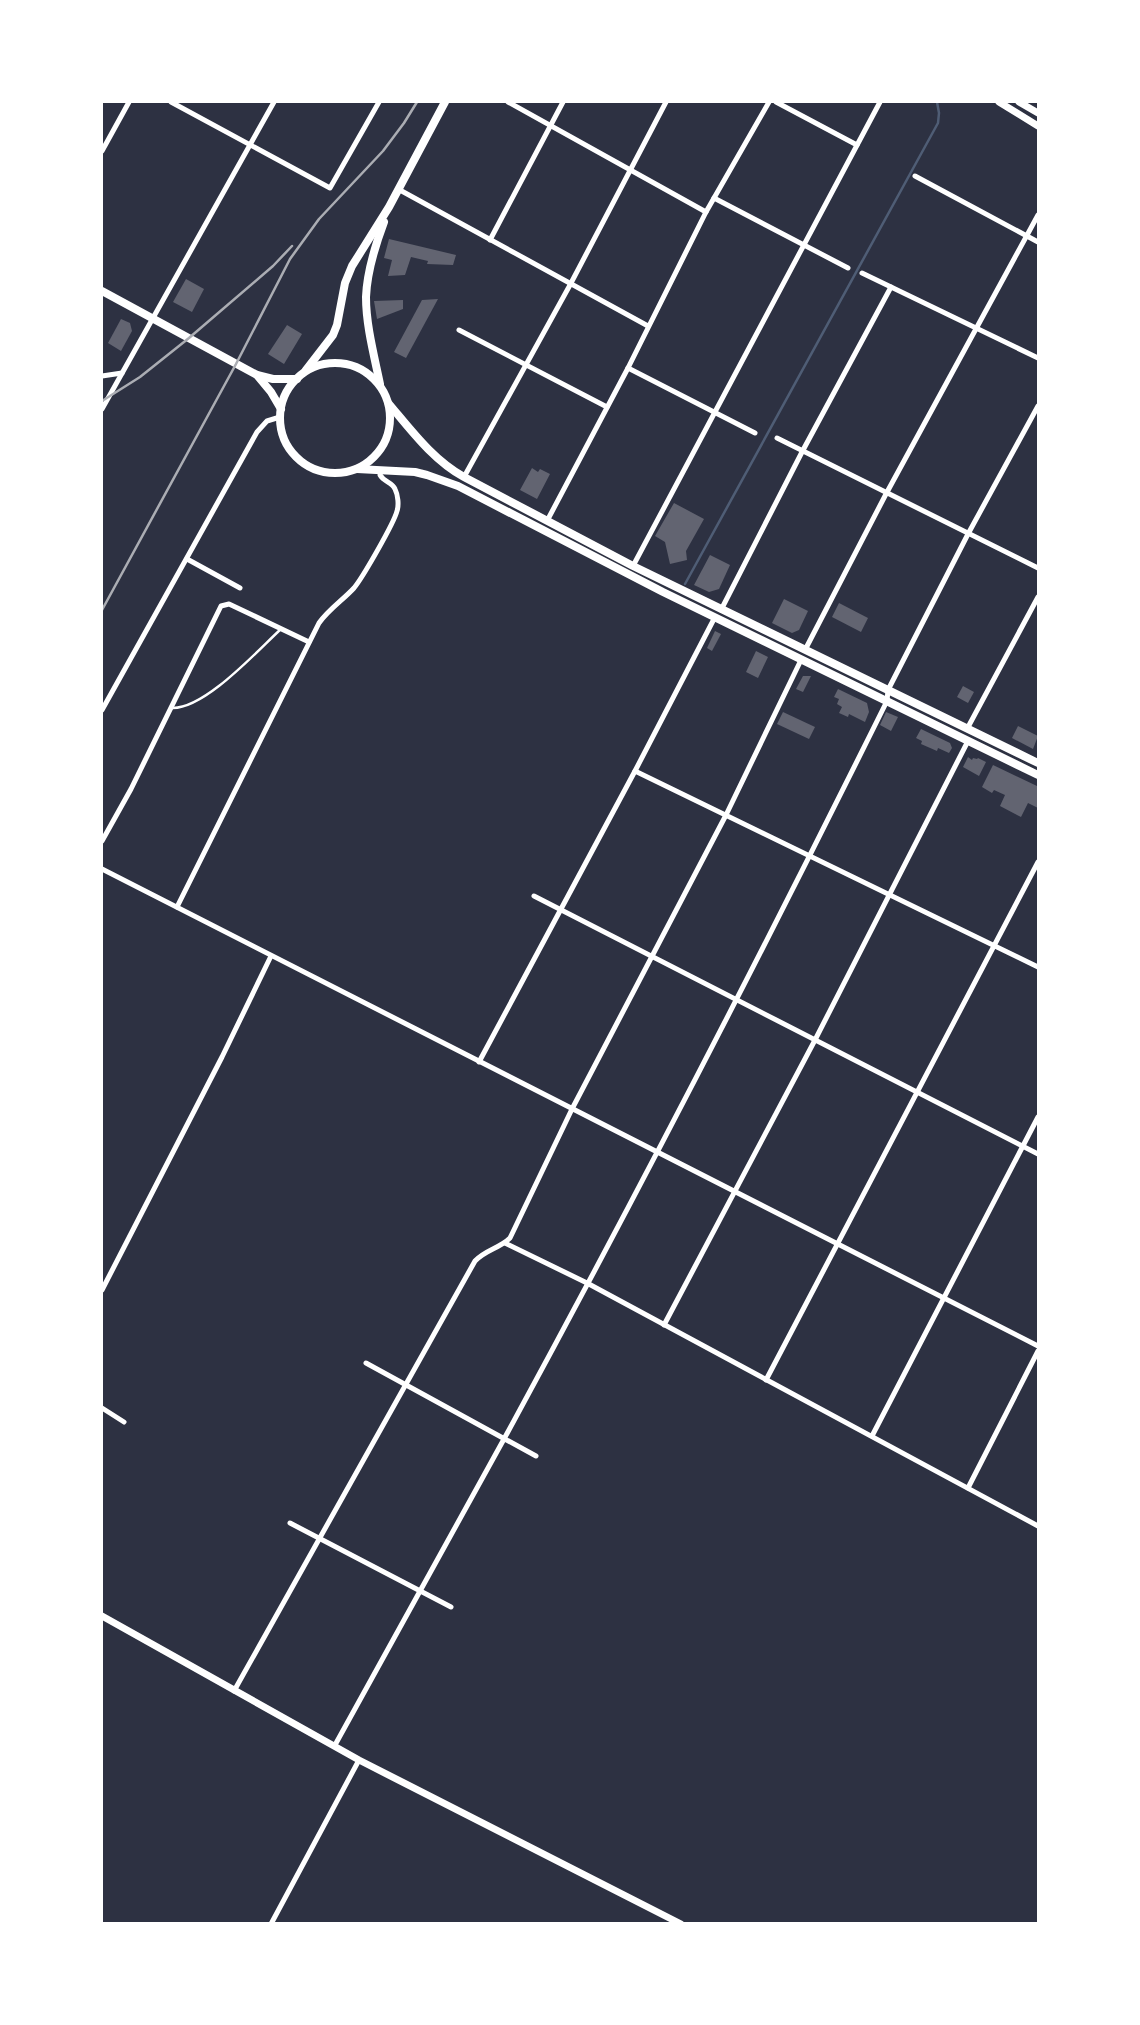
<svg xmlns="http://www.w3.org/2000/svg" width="1140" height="2025" viewBox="0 0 1140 2025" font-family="Karla,sans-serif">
  <rect width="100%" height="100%" fill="#2d3142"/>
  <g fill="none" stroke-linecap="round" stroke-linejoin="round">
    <!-- stream -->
    <path stroke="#4f5d75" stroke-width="2.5" d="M 685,584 L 938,123 L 939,113 L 937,102"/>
  </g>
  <!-- building -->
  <g fill="#626471">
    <path d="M 389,239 L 456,255 L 453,265 L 427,264 L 428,261 L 411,257 L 405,275 L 388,276 L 392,260 L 384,258 Z"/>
    <path d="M 186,279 L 204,289 L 192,312 L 173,302 Z"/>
    <path d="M 438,299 L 406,358 L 394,352 L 422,300 Z"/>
    <path d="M 403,300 L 403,309 L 377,319 L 374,301 Z"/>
    <path d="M 121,319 L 130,323 L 132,331 L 121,351 L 108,343 Z"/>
    <path d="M 287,325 L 302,334 L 284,364 L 268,354 Z"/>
    <path d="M 532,468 L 538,472 L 540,469 L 550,474 L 537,499 L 520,490 Z"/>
    <path d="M 674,503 L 704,519 L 686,551 L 687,560 L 670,564 L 665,542 L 655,536 Z"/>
    <path d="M 710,555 L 730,565 L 719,589 L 709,592 L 694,585 Z"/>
    <path d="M 784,599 L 808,611 L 799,630 L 792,633 L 772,623 Z"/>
    <path d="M 839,603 L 868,618 L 861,632 L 832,617 Z"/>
    <path d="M 715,631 L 721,634 L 712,651 L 707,648 Z"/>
    <path d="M 756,651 L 768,657 L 758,678 L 746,672 Z"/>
    <path d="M 803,676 L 811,676 L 803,692 L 796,689 Z"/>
    <path d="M 963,686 L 974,692 L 968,703 L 957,697 Z"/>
    <path d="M 838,689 L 867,703 L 869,712 L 865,722 L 849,714 L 848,717 L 839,713 L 842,707 L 837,704 L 839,699 L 834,697 Z"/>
    <path d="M 783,712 L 815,727 L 809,739 L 777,724 Z"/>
    <path d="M 886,712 L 898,717 L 891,731 L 880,725 Z"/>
    <path d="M 1018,726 L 1038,736 L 1033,749 L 1012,738 Z"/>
    <path d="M 921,729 L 950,743 L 952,748 L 949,753 L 938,748 L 937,751 L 921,744 L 922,741 L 916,738 Z"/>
    <path d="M 968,757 L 972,760 L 973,758 L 977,759 L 978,758 L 986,762 L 979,776 L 963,767 Z"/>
    <path d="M 993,765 L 1037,786 L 1038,788 L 1038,808 L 1028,803 L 1021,817 L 1000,806 L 1005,795 L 994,790 L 992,793 L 982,787 Z"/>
  </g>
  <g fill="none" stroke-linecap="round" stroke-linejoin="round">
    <!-- service -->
    <path stroke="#fff" stroke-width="2.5" d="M 172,708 C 205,709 257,651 281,629"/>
    <!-- minor -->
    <g stroke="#fff" stroke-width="5">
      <path d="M 171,102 L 330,188 L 379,102"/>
      <path d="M 508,102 L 706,212"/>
      <path d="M 776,102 L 857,145"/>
      <path d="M 102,151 L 129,102"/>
      <path d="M 915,176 L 1038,242"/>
      <path d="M 398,189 L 648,326"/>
      <path d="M 714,198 L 848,268"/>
      <path d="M 490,240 L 563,102"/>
      <path d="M 862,273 L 1038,358"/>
      <path d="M 459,330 L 607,407"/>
      <path d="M 628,368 L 755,433"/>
      <path d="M 102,376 L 122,373"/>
      <path d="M 102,409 L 274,102"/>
      <path d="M 777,438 L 1038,568"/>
      <path d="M 464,477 L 570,285 L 666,102"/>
      <path d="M 547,521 L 628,368 L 706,212 L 769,102"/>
      <path d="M 187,559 L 240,588"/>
      <path d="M 633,566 L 880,102"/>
      <path d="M 721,610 L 802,452 L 891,287"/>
      <path d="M 805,650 L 886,494 L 1038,215"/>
      <path d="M 102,710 L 257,432 L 267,421 L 280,417"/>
      <path d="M 967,729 L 1038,597"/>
      <path d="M 635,771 L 1038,967"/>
      <path d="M 102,841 L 131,789 L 221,606 L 229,604 L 309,642"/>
      <path d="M 102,869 L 1038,1346"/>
      <path d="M 534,896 L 1038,1154"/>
      <path d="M 177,907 L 319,623 C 329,609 343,600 354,588 C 363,577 394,523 397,511 C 399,505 398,495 395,489 C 392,482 384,482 380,475 L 381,470"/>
      <path d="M 479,1062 L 635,771 L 715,617"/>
      <path d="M 505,1243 L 587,1283 L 1038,1526"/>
      <path d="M 102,1290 L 222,1057 L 271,956"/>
      <path d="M 664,1325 L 815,1040 L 968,741"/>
      <path d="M 366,1363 L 536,1456"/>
      <path d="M 766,1380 L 1038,862"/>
      <path d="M 102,1408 L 124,1422"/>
      <path d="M 872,1436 L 1038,1117"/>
      <path d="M 968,1488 L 1038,1351"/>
      <path d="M 290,1523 L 451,1607"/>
      <path d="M 234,1691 L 475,1261 C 485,1250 500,1248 510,1238 L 572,1109 L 726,815 L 801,660"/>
      <path d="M 335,1745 C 391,1643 448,1541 504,1439 C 637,1195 764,949 887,701 L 888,690 L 968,534 L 1038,406"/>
      <path d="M 271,1924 L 359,1760"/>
    </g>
    <!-- secondary -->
    <g stroke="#fff" stroke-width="7">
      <path d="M 999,102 L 1038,126"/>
      <path d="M 1019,102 L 1038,113"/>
      <path d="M 102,1616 L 359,1760 L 681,1924"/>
    </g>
    <!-- primary -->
    <g stroke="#fff" stroke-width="8">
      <path d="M 102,291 L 257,375 L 273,379 L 297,379"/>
      <circle cx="335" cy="418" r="55"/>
      <path d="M 306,370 L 333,335 L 337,325 L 345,283 L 352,266 L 389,207 L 445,102"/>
      <path d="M 257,375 L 271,392 L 281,409"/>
      <path d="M 380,384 C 374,355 366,325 366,297 C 367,271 375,246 384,222"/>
      <path d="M 389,404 C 411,430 433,460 464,477 L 633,566 L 1038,763"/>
      <path d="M 357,469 L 415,472 L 427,475 L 458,486 L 663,592 L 1038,775"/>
    </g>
    <!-- rail -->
    <g stroke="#abadb3" stroke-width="2.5">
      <path d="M 102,401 L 140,377 L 189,338 L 273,266 L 292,246"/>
      <path d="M 102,610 L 236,364 L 290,259 L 319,219 L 383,151 L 404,123 L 417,102"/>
    </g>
  </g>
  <!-- border -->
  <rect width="1140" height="2025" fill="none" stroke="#ffffff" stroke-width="206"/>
</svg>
